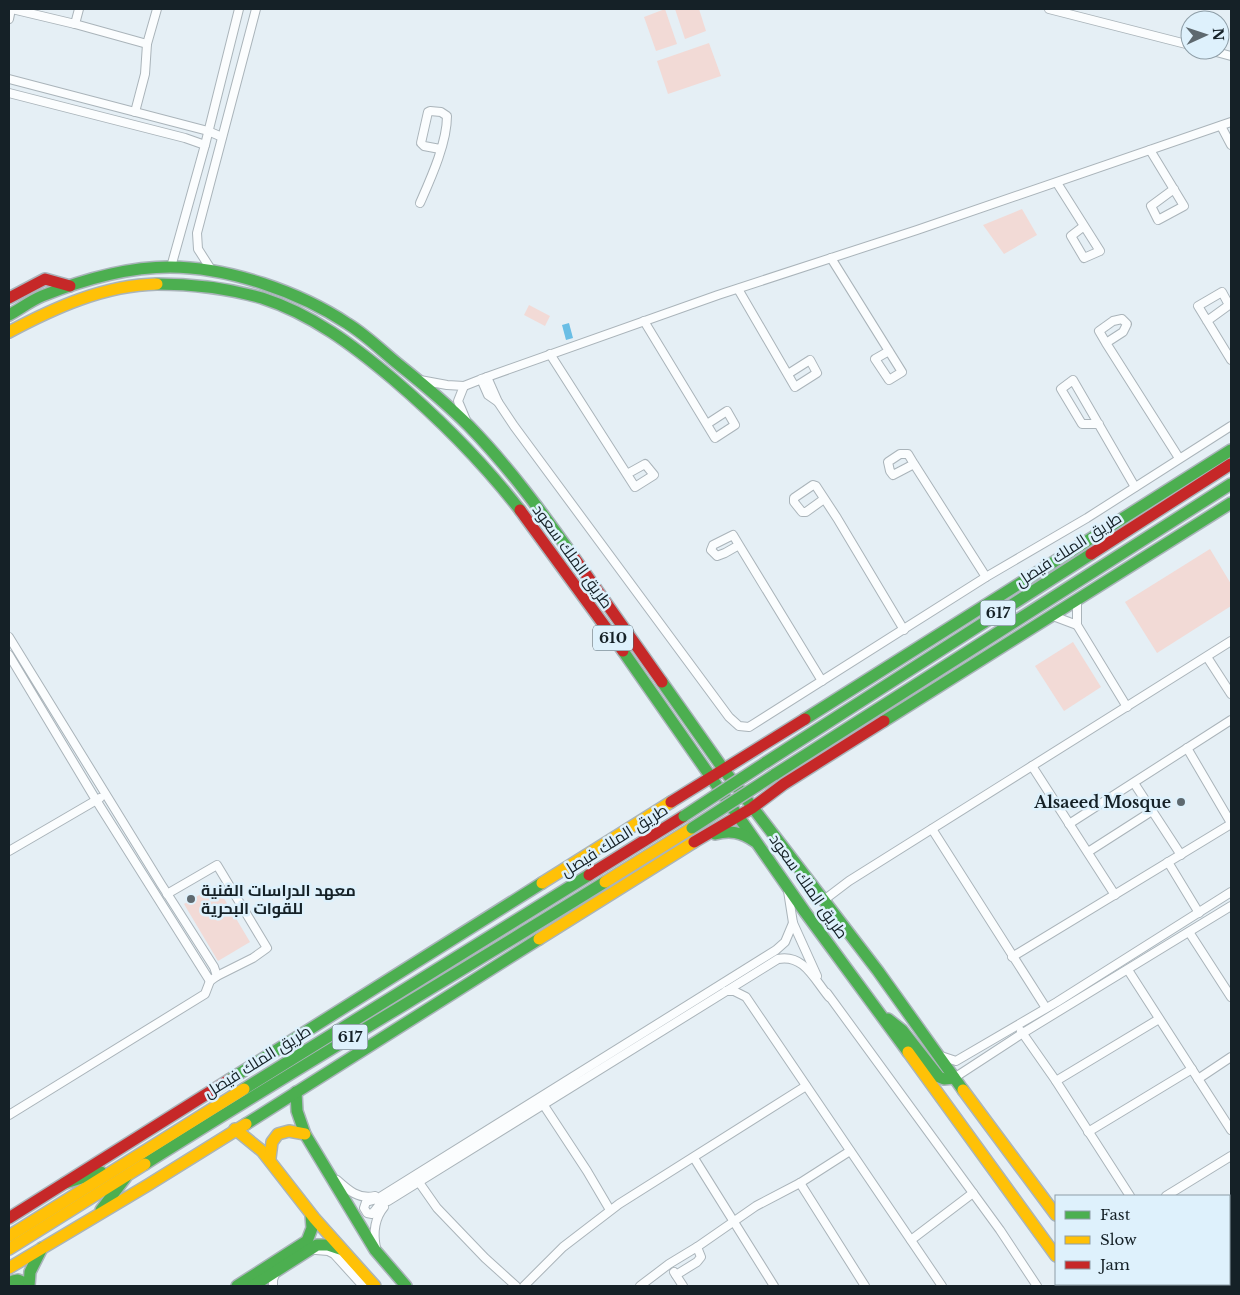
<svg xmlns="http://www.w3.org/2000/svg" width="1240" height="1295" viewBox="0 0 1240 1295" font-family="'Libre Baskerville',Cairo,serif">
  <rect width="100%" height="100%" fill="#e5eff5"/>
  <!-- green -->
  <g fill="#f2dad6">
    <path d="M 665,9 L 677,44 L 656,51 L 644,17 Z"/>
    <path d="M 675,9 L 699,9 L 706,31 L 685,39 Z"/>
    <path d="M 709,43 L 721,76 L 668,94 L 657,61 Z"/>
    <path d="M 1022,209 L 1037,235 L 1004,254 L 983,225 Z"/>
    <path d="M 529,305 L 550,316 L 545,326 L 524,315 Z"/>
    <path d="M 1210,549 L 1231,584 L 1231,606 L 1157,653 L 1125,602 Z"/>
    <path d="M 1073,642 L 1101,687 L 1064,711 L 1035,666 Z"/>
    <path d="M 216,885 L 250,942 L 218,961 L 184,904 Z"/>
  </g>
  <!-- water -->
  <path fill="#6abee5" d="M 569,323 L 573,338 L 566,340 L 562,325 Z"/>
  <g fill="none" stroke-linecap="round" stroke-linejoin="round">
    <!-- street casing -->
    <g stroke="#aab4ba" stroke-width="10">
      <g id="street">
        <path d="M 12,9 L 75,24 L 79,9"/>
        <path d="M 1049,9 L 1190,45"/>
        <path d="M 9,19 L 11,9"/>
        <path d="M 75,24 L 147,44 L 157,9"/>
        <path d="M 1209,50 L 1231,56"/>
        <path d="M 9,79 L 208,131 L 222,137"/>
        <path d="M 9,93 L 185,138 L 205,145"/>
        <path d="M 135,112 L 145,74 L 147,44"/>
        <path d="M 1221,126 L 1231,145"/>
        <path d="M 1150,150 L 1184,206 L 1158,220 L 1151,206 L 1174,189"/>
        <path d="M 1057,183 L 1100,251 L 1084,258 L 1071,236 L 1084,226"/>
        <path d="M 420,203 C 431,178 447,143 447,116 L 441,112 L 430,111 L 428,112 L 421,143 L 424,146 L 440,149"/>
        <path d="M 831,258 L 902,372 L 889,380 L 875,359 L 889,351"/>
        <path d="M 171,267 L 205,145 L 239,9"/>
        <path d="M 212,271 L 198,249 L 197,233 L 256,9"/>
        <path d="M 738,289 L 795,387 L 817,373 L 810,360 L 788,374"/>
        <path d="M 644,321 L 715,438 L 735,425 L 727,411 L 707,424"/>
        <path d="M 1207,321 L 1229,305 L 1222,292 L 1198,306 L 1231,360"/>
        <path d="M 1106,343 L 1123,332 L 1127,324 L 1122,319 L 1113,321 L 1099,331 L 1106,343 L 1179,458"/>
        <path d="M 550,354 L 635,487 L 654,475 L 645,464 L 627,474"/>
        <path d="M 487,377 L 718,295 L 917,230 L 1231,122"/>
        <path d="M 420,380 L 447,385 L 464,386 L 458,401 L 466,420"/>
        <path d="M 464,386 L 487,377 L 498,402 L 488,395 L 481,379"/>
        <path d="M 498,402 L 514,426 L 729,717 L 739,726 L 749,727 L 986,577 L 1087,518 L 1231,426"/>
        <path d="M 1099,424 L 1082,424 L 1061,389 L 1073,380 L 1135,487"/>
        <path d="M 914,464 L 893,475 L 890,471 L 888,462 L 900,454 L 908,454 L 914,464 L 986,577"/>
        <path d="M 824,499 L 806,512 L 802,512 L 794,502 L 794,498 L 813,485 L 816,486 L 837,518 L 904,630"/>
        <path d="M 739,545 L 725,553 L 717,556 L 711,550 L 713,545 L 733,535 L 739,545 L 822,681"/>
        <path d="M 1077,601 L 1077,625 L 1127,707"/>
        <path d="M 1053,616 L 1077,625"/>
        <path d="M 9,637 L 161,884 L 214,967 L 217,976 L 210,981 L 96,800 L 9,655"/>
        <path d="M 1207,657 L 1231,694"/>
        <path d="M 1187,748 L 1231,823"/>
        <path d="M 1032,766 L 1115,895"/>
        <path d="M 1134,783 L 1181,855"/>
        <path d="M 1069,824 L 1231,720"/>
        <path d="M 932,829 L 1046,1008"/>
        <path d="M 9,851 L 100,798"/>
        <path d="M 1088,852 L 1152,811"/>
        <path d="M 1168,862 L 1199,913"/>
        <path d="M 788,891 L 793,923 L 817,976"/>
        <path d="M 167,894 L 217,865 L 267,948 L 253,958 L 217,976"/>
        <path d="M 824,900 L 849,881 L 1231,641"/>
        <path d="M 793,923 L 785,942 L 776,950 L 377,1199 L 366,1202 L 364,1208 L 367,1213 L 372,1214 L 380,1204 L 388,1201 L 778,959 C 804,954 814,979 829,997"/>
        <path d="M 1189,932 L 1231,997"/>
        <path d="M 1012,957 L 1231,824"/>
        <path d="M 1128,970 L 1231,1130"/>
        <path d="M 726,991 L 734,991 L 746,997 L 942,1286"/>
        <path d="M 827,993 L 1000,1230 L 1037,1286"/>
        <path d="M 1021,1031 L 1056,1081 L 1130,1196"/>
        <path d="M 941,1056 L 956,1061 L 1057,1002 L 1231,892"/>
        <path d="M 954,1078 L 1023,1033 L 1231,906"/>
        <path d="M 1198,1079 L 1231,1057"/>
        <path d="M 1056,1081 L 1159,1019"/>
        <path d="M 541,1101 L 587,1171 L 610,1210"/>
        <path d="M 9,1115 L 205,994 L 210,981"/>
        <path d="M 1088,1132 L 1192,1069"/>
        <path d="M 694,1158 L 774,1286"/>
        <path d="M 416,1178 L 437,1208 L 485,1258 L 516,1286"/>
        <path d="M 337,1180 C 348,1190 359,1200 375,1196"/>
        <path d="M 800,1183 L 865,1286"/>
        <path d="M 1166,1196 L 1231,1156"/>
        <path d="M 1229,1226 L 1231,1225"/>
        <path d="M 911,1240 L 973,1193"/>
        <path d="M 697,1247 L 756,1206 L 800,1183 L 850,1151"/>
        <path d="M 376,1248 C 373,1233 374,1219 384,1207"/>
        <path d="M 316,1250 L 328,1251 L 334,1254 L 363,1286"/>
        <path d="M 674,1272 L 683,1286"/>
        <path d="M 1189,1284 L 1191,1286"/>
        <path d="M 273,1286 L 273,1280 L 276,1271"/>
        <path d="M 524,1286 L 563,1247 L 619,1204 L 806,1086"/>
        <path d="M 640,1286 L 669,1264 L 697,1247 L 701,1257 L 697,1262 L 676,1275"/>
        <path d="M 1133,1286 L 1137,1284"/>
      </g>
    </g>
    <!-- fast casing -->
    <g stroke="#aab4ba" stroke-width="14">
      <g id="fast">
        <path d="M 157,284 C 193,284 227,288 262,298 C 312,314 354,346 393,379 C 441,420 481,460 520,510"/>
        <path d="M 9,315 C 20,309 30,301 42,296 C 82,280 126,267 170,267 C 228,267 300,292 348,324 C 366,335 382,351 398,364 C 423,384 447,404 469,426 C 508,466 541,511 573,556"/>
        <path d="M 623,651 L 805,912 L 908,1052"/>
        <path d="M 662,682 L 724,770 L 878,971 L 963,1090"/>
        <path d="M 805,719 L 1231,450"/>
        <path d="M 884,721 L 1231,503"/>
        <path d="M 765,763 L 1091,554"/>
        <path d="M 774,775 L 1231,484"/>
        <path d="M 715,834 C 730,830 741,832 754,841"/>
        <path d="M 888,1019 L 902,1030 L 939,1077 L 944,1079 L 954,1078"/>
        <path d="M 229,1080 L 542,883"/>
        <path d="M 244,1089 L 589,875"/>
        <path d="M 296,1092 L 297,1111 L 305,1134 L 375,1250 L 406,1286"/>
        <path d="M 246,1124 L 539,939"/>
        <path d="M 145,1164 C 297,1068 452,977 605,882"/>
        <path d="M 65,1183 L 101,1172"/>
        <path d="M 101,1210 L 126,1177"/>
        <path d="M 1107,1284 L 1109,1286"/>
        <path d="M 10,1286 L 13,1281 L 18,1280 L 23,1282 L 25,1286"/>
        <path d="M 29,1286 L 30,1272 L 42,1248"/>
        <path d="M 237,1286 L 307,1241 L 312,1228 L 311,1215"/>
        <path d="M 253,1286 L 317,1245 L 328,1245 L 340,1249"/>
      </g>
    </g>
    <!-- slow casing -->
    <g stroke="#aab4ba" stroke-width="14">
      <g id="slow">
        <path d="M 9,332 C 54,308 104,285 157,284"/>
        <path d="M 605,882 L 692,828"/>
        <path d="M 542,883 L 671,802"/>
        <path d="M 539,939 L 694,842"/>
        <path d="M 908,1052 L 1056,1256"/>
        <path d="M 963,1090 L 1056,1215"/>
        <path d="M 235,1129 L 262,1151 L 315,1219 L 375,1286"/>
        <path d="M 270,1158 L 272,1142 L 278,1134 L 289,1131 L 305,1134"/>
        <path d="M 9,1236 L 244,1089"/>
        <path d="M 9,1249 L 145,1164"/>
        <path d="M 9,1268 L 148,1185 L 246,1124"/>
        <path d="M 1077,1284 L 1078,1286"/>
      </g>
    </g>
    <!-- jam casing -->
    <g stroke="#aab4ba" stroke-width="14">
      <g id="jam">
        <path d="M 9,298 L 45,279 L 70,286"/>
        <path d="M 520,510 L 623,651"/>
        <path d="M 1091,554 L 1231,464"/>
        <path d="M 573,556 L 662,682"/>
        <path d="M 671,802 L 805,719"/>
        <path d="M 694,842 L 752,808 L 784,784 L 884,721"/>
        <path d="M 589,875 L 684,816"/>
        <path d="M 9,1218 L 229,1080"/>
      </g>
    </g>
    <!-- street -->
    <use href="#street" stroke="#fbfdfe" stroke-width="8"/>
    <!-- fast -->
    <use href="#fast" stroke="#4caf50" stroke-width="11"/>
    <!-- slow -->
    <use href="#slow" stroke="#ffc107" stroke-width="11"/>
    <!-- jam -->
    <use href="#jam" stroke="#c62828" stroke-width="11"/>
    <!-- fast-bridge casing -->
    <g stroke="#aab4ba" stroke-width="14" stroke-linecap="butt">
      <g id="fast-bridge">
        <path d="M 684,816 L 765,763"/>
        <path d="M 692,828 L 774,775"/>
      </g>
    </g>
    <!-- fast-bridge -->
    <use href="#fast-bridge" stroke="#4caf50" stroke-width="11"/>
  </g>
  <!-- markers -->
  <g fill="#5e696f" stroke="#def1fc" stroke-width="2">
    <circle cx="1181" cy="802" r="5"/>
    <circle cx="191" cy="899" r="5"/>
  </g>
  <g text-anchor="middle" stroke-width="5" stroke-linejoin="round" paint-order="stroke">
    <!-- shield labels -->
    <g fill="#def1fc" stroke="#515f67" stroke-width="1">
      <rect x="980.5" y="600.5" width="35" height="25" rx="4"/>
      <rect x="593" y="625.5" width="40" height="25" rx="4"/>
      <rect x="332.5" y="1024.5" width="35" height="25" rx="4"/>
    </g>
    <g font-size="15" font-weight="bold" fill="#152127">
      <text x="998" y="618">617</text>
      <text x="613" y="643">610</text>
      <text x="350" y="1042">617</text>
    </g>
    <!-- street labels -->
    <g font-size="16" fill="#152127" stroke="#def1fc">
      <text transform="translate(1068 549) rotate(-33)" y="6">طريق الملك فيصل</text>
      <text transform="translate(573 556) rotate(54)" y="6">طريق الملك سعود</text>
      <text transform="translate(614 840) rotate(-32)" y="6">طريق الملك فيصل</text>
      <text transform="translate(809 886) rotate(55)" y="6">طريق الملك سعود</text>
      <text transform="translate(257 1061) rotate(-32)" y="6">طريق الملك فيصل</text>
    </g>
    <!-- poi labels -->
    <g font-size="16" font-weight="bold" fill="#152127" stroke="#def1fc" text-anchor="end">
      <text x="1171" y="808">Alsaeed Mosque</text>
      <text x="201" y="896" text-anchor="start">معهد الدراسات الفنية<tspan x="201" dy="18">للقوات البحرية</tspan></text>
    </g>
  </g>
  <!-- border -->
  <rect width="1240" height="1295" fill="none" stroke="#152127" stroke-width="20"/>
  <!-- legend -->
  <rect x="1055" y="1195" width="175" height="90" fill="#def1fc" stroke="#8e9ea7"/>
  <rect x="1065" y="1211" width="25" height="8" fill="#4caf50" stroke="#8e9ea7"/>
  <text x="1100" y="1220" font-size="15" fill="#152127">Fast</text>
  <rect x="1065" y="1236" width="25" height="8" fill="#ffc107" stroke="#8e9ea7"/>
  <text x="1100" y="1245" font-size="15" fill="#152127">Slow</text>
  <rect x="1065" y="1261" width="25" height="8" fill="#c62828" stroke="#8e9ea7"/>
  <text x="1100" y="1270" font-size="15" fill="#152127">Jam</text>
  <!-- north arrow -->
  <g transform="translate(1205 35) rotate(87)"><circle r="24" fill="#def1fc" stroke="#8e9ea7"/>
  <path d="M0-4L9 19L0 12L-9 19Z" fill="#5e696f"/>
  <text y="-8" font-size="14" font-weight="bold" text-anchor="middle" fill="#152127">N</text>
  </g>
</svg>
